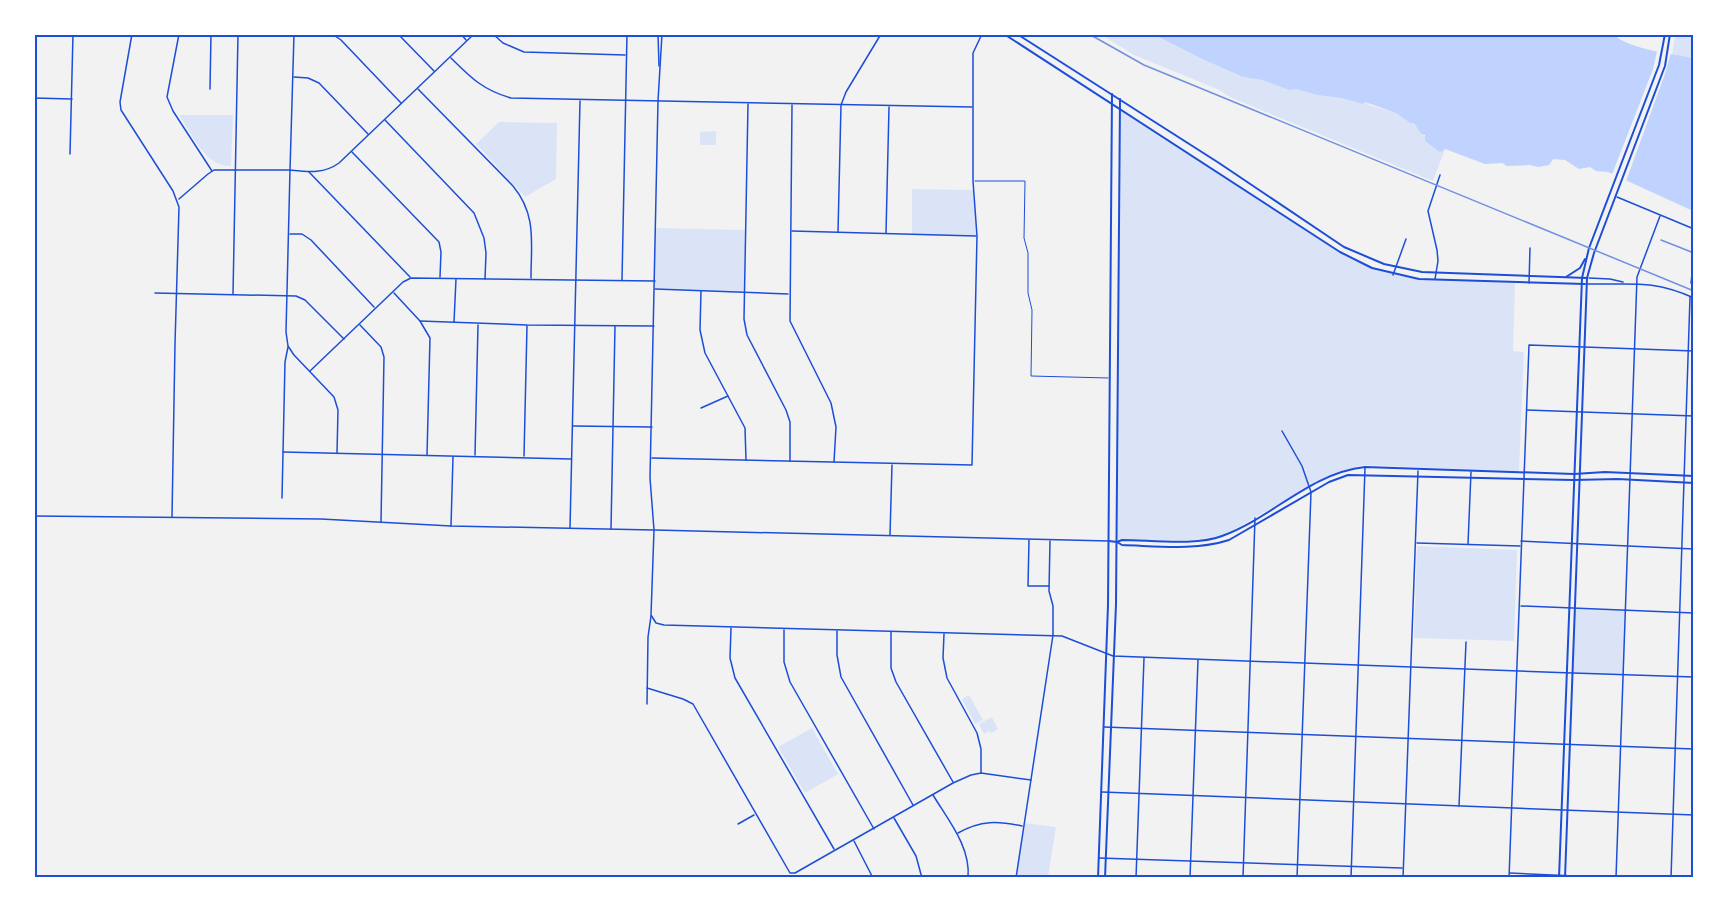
<svg xmlns="http://www.w3.org/2000/svg" width="1728" height="912" viewBox="0 0 1728 912" font-family="Lato,sans-serif">
  <rect width="100%" height="100%" fill="#f2f2f2"/>
  <!-- green -->
  <g fill="#dbe4f7">
    <path d="M 1102,35 L 1155,35 L 1202,59 L 1243,77 L 1262,80 L 1289,90 L 1296,89 L 1317,95 L 1341,98 L 1363,104 L 1365,102 L 1369,105 L 1396,113 L 1410,123 L 1414,123 L 1421,134 L 1445,149 L 1433,181 L 1232,98 L 1217,89 L 1134,55 Z"/>
    <path d="M 1675,35 L 1693,35 L 1693,58 L 1672,55 Z"/>
    <path d="M 1120,111 L 1340,252 C 1397,284 1451,280 1515,282 L 1513,351 L 1524,352 L 1519,472 L 1363,465 L 1339,472 L 1310,486 L 1223,536 L 1193,540 L 1122,540 L 1117,542 Z"/>
    <path d="M 179,115 L 233,115 L 231,166 C 206,168 191,133 179,115 Z"/>
    <path d="M 499,122 L 557,123 L 556,179 L 525,197 L 476,144 Z"/>
    <path d="M 716,131 L 716,145 L 700,145 L 700,132 Z"/>
    <path d="M 912,189 L 973,190 L 977,236 L 912,234 Z"/>
    <path d="M 655,228 L 745,230 L 744,293 L 655,289 Z"/>
    <path d="M 1417,546 L 1517,550 L 1514,641 L 1414,638 Z"/>
    <path d="M 1574,609 L 1625,610 L 1623,675 L 1572,673 Z"/>
    <path d="M 969,695 L 983,720 L 975,724 L 962,699 Z"/>
    <path d="M 992,717 L 998,729 L 991,733 L 989,731 L 984,734 L 979,724 Z"/>
    <path d="M 812,728 L 838,774 L 805,793 L 778,747 Z"/>
    <path d="M 1024,823 L 1056,827 L 1048,877 L 1015,878 Z"/>
  </g>
  <!-- water -->
  <path fill="#bfd3fe" d="M 1613,34 C 1628,49 1673,54 1693,58 L 1693,211 L 1608,172 L 1596,171 L 1590,167 L 1579,169 L 1565,160 L 1553,159 L 1549,165 L 1538,167 L 1530,165 L 1507,166 L 1502,163 L 1485,164 L 1445,149 L 1440,152 L 1425,141 L 1425,135 L 1421,134 L 1414,123 L 1410,123 L 1396,113 L 1365,102 L 1363,104 L 1341,98 L 1317,95 L 1296,89 L 1289,90 L 1262,80 L 1243,77 L 1202,59 L 1155,35 Z"/>
  <!-- pier -->
  <path fill="#f2f2f2" d="M 1658,47 L 1671,52 L 1666,71 L 1625,184 L 1611,177 L 1653,69 Z"/>
  <g fill="none" stroke-linecap="round" stroke-linejoin="round">
    <!-- service -->
    <path stroke="#1d4ed8" stroke-width="1" d="M 975,181 L 1025,181 L 1024,238 L 1028,253 L 1028,293 L 1032,310 L 1031,376 L 1108,378"/>
    <!-- minor -->
    <g stroke="#1d4ed8" stroke-width="1.5">
      <path d="M 132,34 L 120,102 L 121,110 L 173,191 L 179,207 L 175,344 L 172,517"/>
      <path d="M 179,34 L 167,97 L 173,111 L 212,171"/>
      <path d="M 332,34 L 341,40 L 401,103"/>
      <path d="M 398,34 L 434,71"/>
      <path d="M 461,34 L 466,40"/>
      <path d="M 493,34 L 503,43 L 524,52 L 625,55"/>
      <path d="M 451,58 C 471,78 483,90 511,98 L 972,107"/>
      <path d="M 294,77 L 308,78 L 319,83 L 368,134"/>
      <path d="M 210,89 L 211,34"/>
      <path d="M 418,89 L 513,186 C 537,215 531,243 531,278"/>
      <path d="M 34,98 L 72,99"/>
      <path d="M 748,104 L 744,319 L 747,335 L 786,410 L 790,422 L 790,461"/>
      <path d="M 792,105 L 790,321 L 831,403 L 836,427 L 834,462"/>
      <path d="M 385,120 L 474,213 L 484,238 L 486,253 L 485,279"/>
      <path d="M 352,152 L 439,242 L 441,252 L 440,277"/>
      <path d="M 70,154 L 73,34"/>
      <path d="M 309,172 L 410,277"/>
      <path d="M 1617,197 L 1694,229"/>
      <path d="M 179,199 L 208,174 L 214,170 L 290,170 L 286,332 L 288,346 L 294,355 L 334,397 L 338,410 L 337,453"/>
      <path d="M 792,231 L 976,236"/>
      <path d="M 838,232 L 841,105 L 846,92 L 881,34"/>
      <path d="M 886,233 L 889,107"/>
      <path d="M 290,234 L 302,234 L 311,240 L 374,307"/>
      <path d="M 1393,275 L 1406,239"/>
      <path d="M 1589,278 L 1610,279 L 1623,282"/>
      <path d="M 1435,279 L 1438,261 L 1437,250 L 1428,211 L 1440,175"/>
      <path d="M 622,280 L 627,34"/>
      <path d="M 1529,283 L 1530,248"/>
      <path d="M 1691,283 L 1694,256"/>
      <path d="M 1587,284 C 1631,285 1651,279 1694,298"/>
      <path d="M 655,289 L 788,294"/>
      <path d="M 701,291 L 700,330 L 705,353 L 745,428 L 746,460"/>
      <path d="M 155,293 L 296,296 L 305,300 L 344,339"/>
      <path d="M 394,293 L 420,321 L 430,338 L 427,455"/>
      <path d="M 233,294 L 238,34"/>
      <path d="M 420,321 L 527,325 L 654,326"/>
      <path d="M 454,322 L 456,279"/>
      <path d="M 360,325 L 381,347 L 384,357 L 381,522"/>
      <path d="M 310,371 L 403,282 L 411,278 L 655,281"/>
      <path d="M 701,408 L 728,396"/>
      <path d="M 1527,410 L 1694,416"/>
      <path d="M 573,426 L 652,427"/>
      <path d="M 1282,431 L 1302,466 L 1311,492 L 1297,878"/>
      <path d="M 283,452 L 571,459"/>
      <path d="M 475,455 L 478,325"/>
      <path d="M 524,456 L 527,326"/>
      <path d="M 652,458 L 972,465 L 977,236 L 973,181 L 973,53 L 982,34"/>
      <path d="M 282,498 L 285,362 L 288,347"/>
      <path d="M 34,516 L 321,519 L 451,526 L 654,530"/>
      <path d="M 451,526 L 453,457"/>
      <path d="M 570,528 L 580,101"/>
      <path d="M 611,529 L 615,326"/>
      <path d="M 890,535 L 892,465"/>
      <path d="M 1029,540 L 1028,586 L 1049,586"/>
      <path d="M 1521,541 L 1694,549"/>
      <path d="M 1417,543 L 1520,546"/>
      <path d="M 1468,544 L 1471,472"/>
      <path d="M 1521,606 L 1694,613"/>
      <path d="M 731,628 L 730,658 L 735,678 L 834,849"/>
      <path d="M 784,630 L 784,662 L 790,682 L 874,829"/>
      <path d="M 837,631 L 837,655 L 841,677 L 913,805"/>
      <path d="M 891,632 L 891,668 L 896,682 L 953,782"/>
      <path d="M 944,634 L 943,658 L 947,678 L 977,733 L 981,749 L 981,773"/>
      <path d="M 1573,673 L 1694,677"/>
      <path d="M 647,688 L 683,699 L 693,704 L 790,873 L 795,873 L 953,783 L 971,775 L 981,773 L 1031,780"/>
      <path d="M 647,704 L 648,637 L 651,616"/>
      <path d="M 1104,727 L 1694,749"/>
      <path d="M 1102,792 L 1694,815"/>
      <path d="M 933,795 C 948,820 971,847 968,878"/>
      <path d="M 1459,806 L 1466,642"/>
      <path d="M 894,818 L 916,856 L 922,878"/>
      <path d="M 738,824 L 754,815"/>
      <path d="M 958,833 C 981,820 998,821 1022,826"/>
      <path d="M 854,841 L 873,878"/>
      <path d="M 1099,858 L 1402,868"/>
      <path d="M 1510,873 L 1621,878"/>
      <path d="M 1016,878 L 1053,635 L 1053,606 L 1049,591 L 1050,541"/>
      <path d="M 1136,878 L 1144,658"/>
      <path d="M 1190,878 L 1198,660"/>
      <path d="M 1243,878 L 1255,518"/>
      <path d="M 1351,878 L 1365,468"/>
      <path d="M 1403,878 L 1418,471"/>
      <path d="M 1509,878 L 1529,345 L 1694,351"/>
      <path d="M 1616,878 L 1637,277 L 1660,216"/>
      <path d="M 1671,878 L 1690,297"/>
    </g>
    <!-- tertiary -->
    <g stroke="#1d4ed8" stroke-width="1.5">
      <path d="M 294,34 L 290,170 C 309,172 324,174 339,163 L 474,34"/>
      <path d="M 658,34 L 659,66"/>
      <path d="M 662,34 L 658,101 L 650,478 L 654,530 L 651,615 L 656,623 L 664,625 L 1062,636 L 1113,656 L 1572,673"/>
      <path d="M 655,530 L 1109,541"/>
    </g>
    <!-- secondary -->
    <g stroke="#1d4ed8" stroke-width="2">
      <path d="M 1109,541 L 1117,542 L 1122,545 C 1157,546 1195,551 1229,540 L 1329,482 L 1348,475 L 1573,480"/>
      <path d="M 1117,542 L 1122,540 C 1150,540 1197,546 1222,536 C 1272,518 1310,473 1365,467 L 1574,474"/>
      <path d="M 1098,878 L 1108,605 L 1112,94"/>
      <path d="M 1105,878 L 1116,604 L 1120,99"/>
    </g>
    <!-- primary -->
    <g stroke="#1d4ed8" stroke-width="2">
      <path d="M 1566,277 L 1580,268 L 1585,259"/>
      <path d="M 1582,278 L 1589,248 L 1659,65 L 1665,34"/>
      <path d="M 1587,278 L 1594,253 L 1665,66 L 1670,34"/>
      <path d="M 1574,474 L 1605,472 L 1694,476"/>
      <path d="M 1574,480 L 1618,479 L 1694,483"/>
    </g>
    <!-- trunk -->
    <g stroke="#1d4ed8" stroke-width="2">
      <path d="M 1004,34 L 1340,252 L 1372,268 L 1419,279 L 1585,284"/>
      <path d="M 1017,34 L 1219,163 L 1344,247 L 1384,264 L 1422,272 L 1587,278 L 1565,878"/>
      <path d="M 1559,878 L 1582,278"/>
    </g>
    <!-- rail -->
    <g stroke="#7290e2" stroke-width="1.5">
      <path d="M 1089,34 L 1144,65 L 1694,291"/>
      <path d="M 1661,240 L 1694,253"/>
    </g>
  </g>
  <!-- border -->
  <rect width="1728" height="912" fill="none" stroke="#ffffff" stroke-width="72"/>
  <rect x="36" y="36" width="1656" height="840" fill="none" stroke="#1d4ed8" stroke-width="2"/>
</svg>
